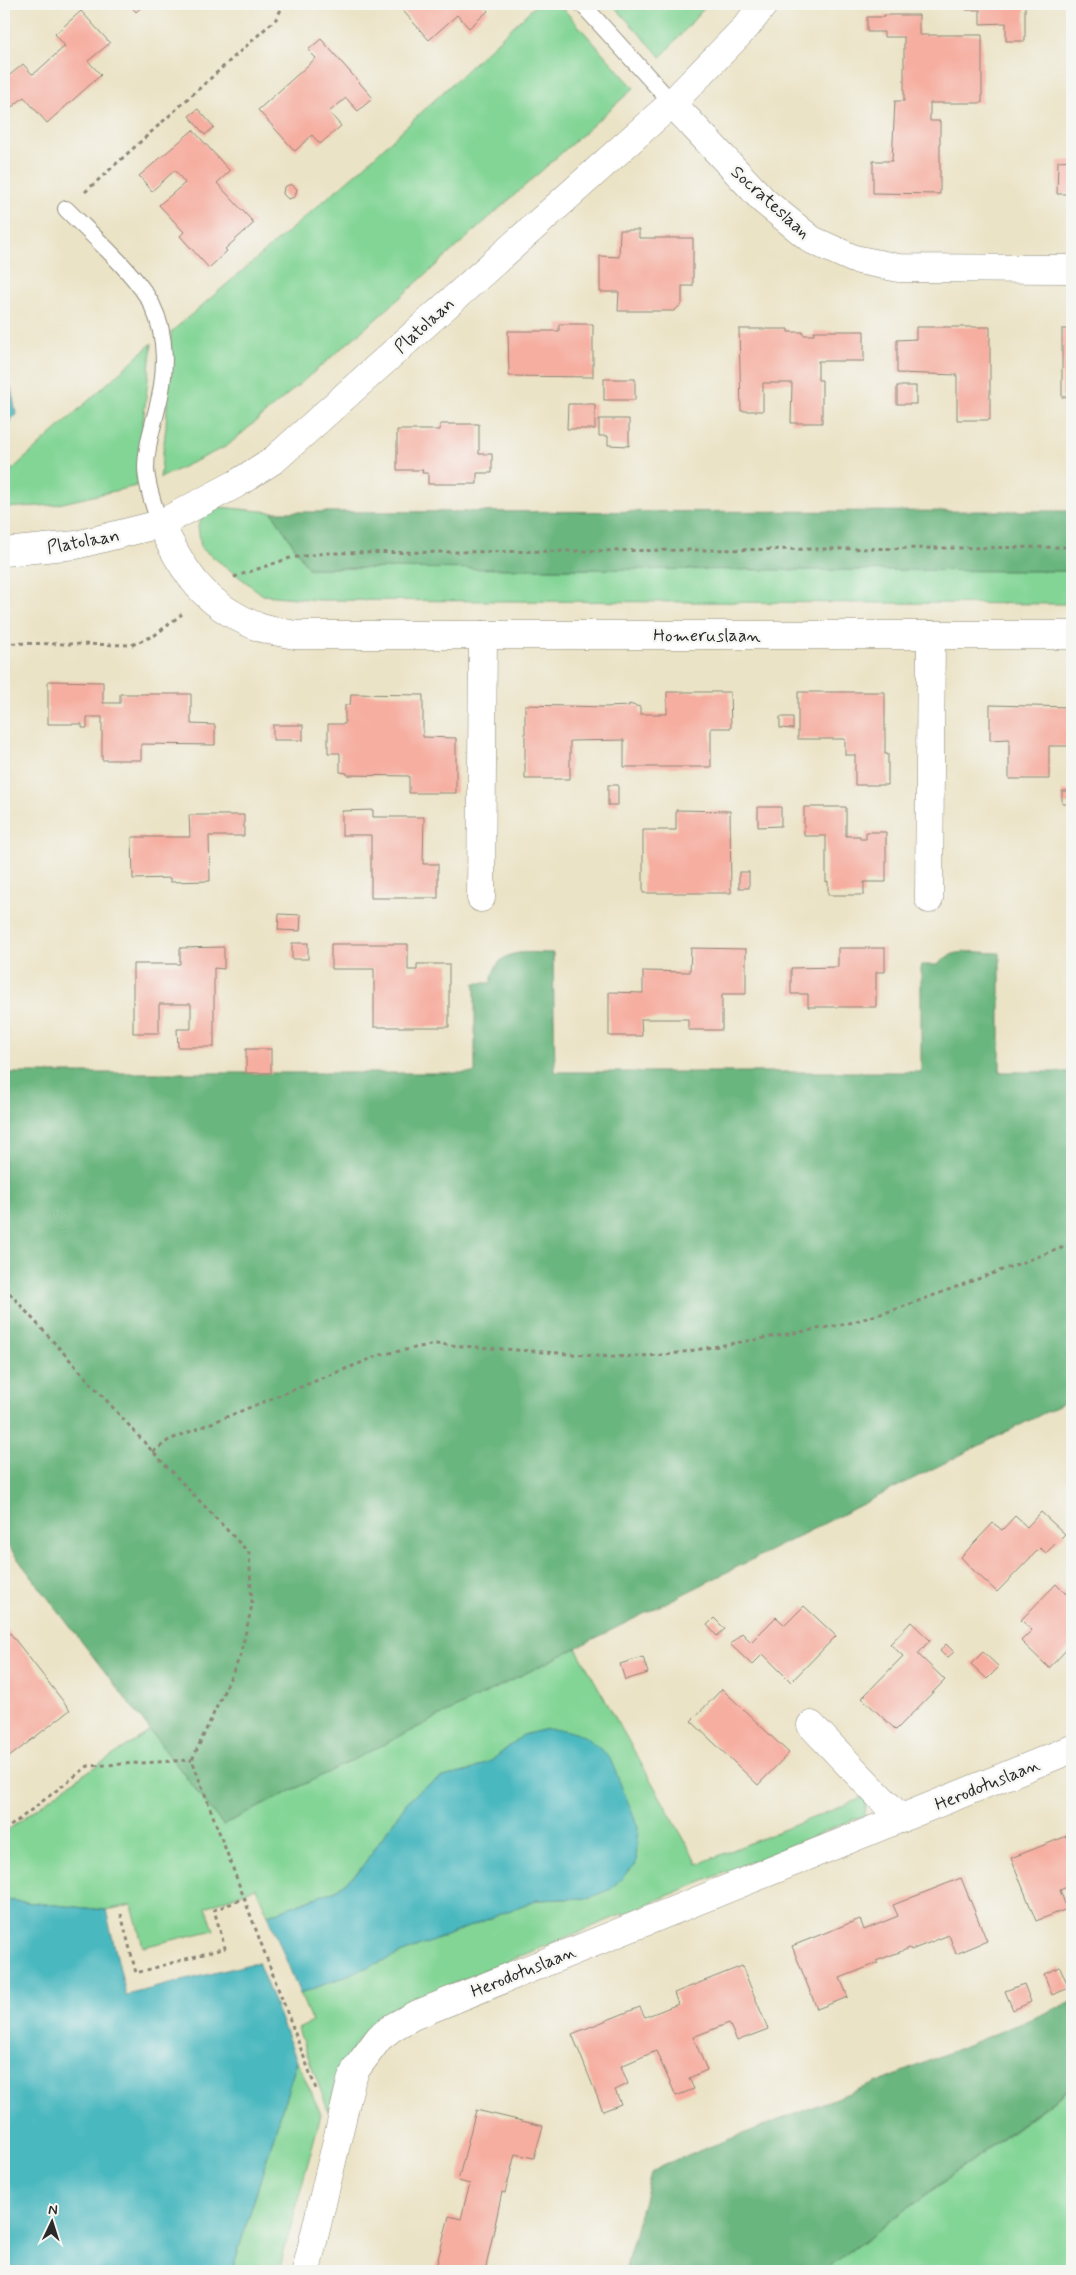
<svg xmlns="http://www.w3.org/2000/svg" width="1076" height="2275" viewBox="0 0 1076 2275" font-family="Mynerve,sans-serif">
  <rect width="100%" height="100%" fill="#f6f6f2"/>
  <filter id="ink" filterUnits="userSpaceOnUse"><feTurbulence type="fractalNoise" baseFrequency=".02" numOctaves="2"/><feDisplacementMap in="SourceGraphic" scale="10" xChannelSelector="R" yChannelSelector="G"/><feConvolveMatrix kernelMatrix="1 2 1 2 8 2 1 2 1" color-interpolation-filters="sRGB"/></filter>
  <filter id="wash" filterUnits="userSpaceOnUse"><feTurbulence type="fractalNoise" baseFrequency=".0096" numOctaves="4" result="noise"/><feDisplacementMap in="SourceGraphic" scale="20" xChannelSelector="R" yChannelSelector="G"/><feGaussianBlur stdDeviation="1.12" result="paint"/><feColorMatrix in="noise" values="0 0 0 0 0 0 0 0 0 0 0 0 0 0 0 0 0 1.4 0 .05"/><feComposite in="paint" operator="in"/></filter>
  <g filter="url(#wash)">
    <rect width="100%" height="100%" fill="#ebe3c6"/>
    <!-- green -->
    <g fill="#83d596" stroke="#578060">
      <path d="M 537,4 L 559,4 L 634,88 L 376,319 L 227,446 L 160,478 L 166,426 L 171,332 L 361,169 Z"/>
      <path d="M 612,4 L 708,4 L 661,57 Z"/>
      <path d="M 152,343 L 136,486 L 54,505 L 4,508 L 4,477 Z"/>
      <path d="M 207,506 L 272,512 L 308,568 L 1072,571 L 1072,604 L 318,600 L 263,595 L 201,548 L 198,526 Z"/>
      <path d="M 576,1648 L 698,1864 L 867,1796 L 865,1815 L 389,2010 L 362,2034 L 338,2073 L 329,2113 L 298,2029 L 312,2022 L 300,1994 L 536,1900 L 588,1898 L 611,1889 L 636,1864 L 637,1826 L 547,1729 L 523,1735 L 491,1761 L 469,1771 L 443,1777 L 407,1802 L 359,1871 L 336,1890 L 268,1915 L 256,1888 L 206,1907 L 214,1930 L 143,1947 L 132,1905 L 106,1910 L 4,1900 L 4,1833 L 69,1784 L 150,1731 L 223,1825 Z"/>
      <path d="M 297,2061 L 321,2114 L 280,2267 L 289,2271 L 232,2271 Z"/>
      <path d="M 1072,2086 L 1072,2271 L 823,2271 L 1060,2096 Z"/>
    </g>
    <!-- forest -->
    <g fill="#6ab67f" stroke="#4a7055">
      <path d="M 1072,511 L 1072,571 L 308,568 L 272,512 Z"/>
      <path d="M 553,953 L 555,1072 L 921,1072 L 921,965 L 938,965 C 952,946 979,953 1000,953 L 1000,1072 L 1072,1072 L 1072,1399 L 223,1825 L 4,1541 L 4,1073 L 475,1073 L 475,983 L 491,983 C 496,946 525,953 553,953 Z"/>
      <path d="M 1072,2002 L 1072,2086 L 823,2271 L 625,2271 L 651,2173 L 665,2164 L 880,2081 Z"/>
    </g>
    <!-- water -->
    <g fill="#49b8bf" stroke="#3a7275">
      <path d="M 4,377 L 11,388 L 16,414 L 4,429 Z"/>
      <path d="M 547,1729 L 564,1730 L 584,1736 L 609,1756 L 638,1827 L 636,1864 L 611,1889 L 588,1898 L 536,1900 L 300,1994 L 268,1915 L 336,1890 L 359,1871 L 407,1802 L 424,1787 L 443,1777 L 469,1771 L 491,1761 L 523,1735 Z"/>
      <path d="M 4,1900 L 106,1910 L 126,1995 L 258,1962 L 297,2061 L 232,2271 L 4,2271 Z"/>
    </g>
    <g id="blocks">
      <!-- building -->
      <g fill="#f6aea0">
        <path d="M 129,4 L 145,4 L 136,12 Z"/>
        <path d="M 397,4 L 482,4 L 488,11 L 469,28 L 457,15 L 429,40 Z"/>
        <path d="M 966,4 L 1025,4 L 1025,41 L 1006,41 L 1006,23 L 980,24 L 980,10 L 966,10 Z"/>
        <path d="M 81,11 L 110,43 L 88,61 L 101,75 L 47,123 L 24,97 L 12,107 L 4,98 L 4,80 L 23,64 L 32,74 L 35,73 L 65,46 L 55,34 Z"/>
        <path d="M 884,15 L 919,15 L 919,35 L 982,35 L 982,103 L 930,103 L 930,121 L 940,121 L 940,194 L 873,193 L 873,161 L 892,161 L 895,101 L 904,101 L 904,37 L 884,37 L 884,32 L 867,32 L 867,17 L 884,17 Z"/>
        <path d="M 321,39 L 373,98 L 358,111 L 346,98 L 329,112 L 341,126 L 320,144 L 312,135 L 295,151 L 258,110 L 316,58 L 308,50 Z"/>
        <path d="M 198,109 L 214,127 L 205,135 L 189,116 Z"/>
        <path d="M 193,130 L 230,171 L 217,183 L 254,223 L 225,249 L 227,251 L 209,268 L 180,236 L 184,232 L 159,205 L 185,183 L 175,170 L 152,191 L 139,176 Z"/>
        <path d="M 1072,160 L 1072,194 L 1057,194 L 1058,161 Z"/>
        <path d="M 291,184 L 297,189 L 295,197 L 288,199 L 283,194 L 284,187 Z"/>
        <path d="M 620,230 L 639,230 L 639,238 L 693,238 L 693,286 L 682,286 L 682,304 L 674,311 L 618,311 L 619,292 L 600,292 L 600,256 L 619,257 Z"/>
        <path d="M 559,324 L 593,324 L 593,377 L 509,376 L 508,331 L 559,331 Z"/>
        <path d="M 916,327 L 990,327 L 990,420 L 957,420 L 957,375 L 897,373 L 897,340 L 916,339 Z"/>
        <path d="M 739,329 L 788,329 L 788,332 L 803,332 L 803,335 L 814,335 L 814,331 L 864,331 L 864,361 L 818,361 L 818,380 L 822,380 L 822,423 L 791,423 L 792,383 L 763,383 L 763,411 L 741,411 Z"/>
        <rect x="1062" y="329" width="10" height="68"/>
        <rect x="604" y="379" width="31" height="21"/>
        <rect x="897" y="386" width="19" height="18"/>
        <path d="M 568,404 L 595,404 L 595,429 L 567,429 Z"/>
        <path d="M 599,419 L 629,419 L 629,446 L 608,445 L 608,436 L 599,436 Z"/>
        <path d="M 440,424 L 479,424 L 479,454 L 492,454 L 492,473 L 477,473 L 477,484 L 428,484 L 428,473 L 422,473 L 423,470 L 397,470 L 397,430 L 440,430 Z"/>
        <path d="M 48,681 L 103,682 L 103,703 L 120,703 L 120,694 L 191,694 L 191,724 L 215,725 L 215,745 L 141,744 L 141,760 L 102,760 L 102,717 L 87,717 L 87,728 L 82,728 L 82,724 L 48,724 Z"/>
        <path d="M 667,692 L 730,692 L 731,728 L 711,728 L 711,767 L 624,767 L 624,740 L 570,741 L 570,779 L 525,779 L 525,705 L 607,707 L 629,706 L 629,704 L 640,707 L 640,714 L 667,714 Z"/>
        <path d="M 798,692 L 885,692 L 885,754 L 888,754 L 888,785 L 855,785 L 855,755 L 845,755 L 845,739 L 798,739 Z"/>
        <path d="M 351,694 L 423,695 L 423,737 L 456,738 L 456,793 L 409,793 L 409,776 L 347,775 L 347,773 L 340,772 L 340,753 L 328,753 L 328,724 L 345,724 L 345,705 L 350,705 Z"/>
        <path d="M 990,705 L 1072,707 L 1072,746 L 1049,746 L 1049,779 L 1009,779 L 1009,739 L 990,740 Z"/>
        <path d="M 780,717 L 793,717 L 793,729 L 780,728 Z"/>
        <rect x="273" y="725" width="30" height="15"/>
        <rect x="608" y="785" width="10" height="20"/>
        <path d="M 1062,791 L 1071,791 L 1070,804 L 1062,804 Z"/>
        <path d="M 758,807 L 781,807 L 781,826 L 758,827 Z"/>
        <path d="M 804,807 L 846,807 L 846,836 L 860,836 L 860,839 L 866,839 L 866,832 L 886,832 L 886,882 L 864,882 L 864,895 L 828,895 L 828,881 L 826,882 L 826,836 L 804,836 Z"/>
        <path d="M 373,810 L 373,817 L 424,817 L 423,864 L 438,864 L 438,898 L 371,898 L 371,835 L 342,835 L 342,811 Z"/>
        <path d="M 676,810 L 730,811 L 731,893 L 643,893 L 643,830 L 676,830 Z"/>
        <path d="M 189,815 L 244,815 L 244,836 L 209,836 L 210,881 L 170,882 L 170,878 L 133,879 L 132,837 L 190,837 Z"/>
        <rect x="739" y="872" width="10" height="16"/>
        <path d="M 279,914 L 301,915 L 300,931 L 278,930 Z"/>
        <rect x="292" y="943" width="16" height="16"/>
        <path d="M 331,944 L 408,944 L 408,970 L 417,970 L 417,964 L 449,964 L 449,1027 L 374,1027 L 374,969 L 331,969 Z"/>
        <path d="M 224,947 L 224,969 L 214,968 L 214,1047 L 178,1047 L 177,1029 L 191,1029 L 191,1004 L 159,1004 L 159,1033 L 133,1033 L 133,964 L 180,964 L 180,948 Z"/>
        <path d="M 691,948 L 746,949 L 746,994 L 722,994 L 722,1030 L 688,1030 L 688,1019 L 641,1019 L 642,1036 L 609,1036 L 609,992 L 643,993 L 643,971 L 690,972 Z"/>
        <path d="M 838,948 L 885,948 L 885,972 L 876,972 L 876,1007 L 808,1007 L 808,994 L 791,994 L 791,968 L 838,967 Z"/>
        <rect x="246" y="1049" width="25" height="24"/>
        <path d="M 1041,1512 L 1065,1534 L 1046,1553 L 1040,1548 L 997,1592 L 971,1568 L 961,1557 L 993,1523 L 1002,1530 L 1015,1516 L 1027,1527 Z"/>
        <path d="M 1056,1584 L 1066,1594 L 1069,1591 L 1072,1595 L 1072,1644 L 1049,1668 L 1021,1641 L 1032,1630 L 1021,1620 Z"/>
        <path d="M 804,1606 L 836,1636 L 791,1682 L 763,1654 L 752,1665 L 730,1644 L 742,1633 L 751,1642 L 776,1617 L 785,1625 Z"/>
        <path d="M 714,1618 L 725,1629 L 717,1636 L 707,1625 Z"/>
        <path d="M 911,1622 L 930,1640 L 918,1654 L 945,1680 L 896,1730 L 862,1698 L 903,1656 L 890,1644 Z"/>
        <path d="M 6,1628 L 70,1710 L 4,1761 L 4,1630 Z"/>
        <path d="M 946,1644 L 954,1652 L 947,1658 L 940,1651 Z"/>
        <path d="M 983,1652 L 999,1667 L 987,1679 L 971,1664 Z"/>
        <path d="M 643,1657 L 648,1673 L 625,1680 L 620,1664 Z"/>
        <path d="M 722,1689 L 789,1753 L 758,1785 L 691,1721 Z"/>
        <path d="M 1072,1834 L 1072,1885 L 1060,1890 L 1067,1909 L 1036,1921 L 1011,1858 Z"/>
        <path d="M 961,1878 L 987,1941 L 956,1954 L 949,1935 L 911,1950 L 910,1948 L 876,1961 L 878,1963 L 840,1978 L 848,1997 L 817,2009 L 792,1946 L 860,1919 L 864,1930 L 898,1916 L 893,1905 Z"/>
        <path d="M 742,1966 L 768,2029 L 737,2041 L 729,2023 L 693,2037 L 707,2070 L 689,2078 L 694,2089 L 676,2096 L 656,2051 L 621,2066 L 628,2084 L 615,2090 L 621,2104 L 603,2111 L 572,2034 L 640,2007 L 645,2017 L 678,2004 L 674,1993 Z"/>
        <path d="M 1060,1967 L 1069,1988 L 1052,1995 L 1044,1974 Z"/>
        <path d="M 1024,1984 L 1031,2002 L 1013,2010 L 1005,1991 Z"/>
        <path d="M 476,2110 L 543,2126 L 534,2158 L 515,2154 L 505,2193 L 502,2192 L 486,2267 L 501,2271 L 435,2271 L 449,2216 L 461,2219 L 465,2202 L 470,2184 L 458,2181 Z"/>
      </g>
    </g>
  </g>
  <g filter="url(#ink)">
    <use href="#blocks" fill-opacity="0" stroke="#8b8778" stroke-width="1"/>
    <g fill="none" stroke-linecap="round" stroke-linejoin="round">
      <!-- lane casing -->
      <g stroke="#8b8778" stroke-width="18">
        <g id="lane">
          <path d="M 582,4 L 672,103"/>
          <path d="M 66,209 C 92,235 136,274 152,305 C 168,337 166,376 157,409 C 152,429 146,448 146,469 C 147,487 154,507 160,524"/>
        </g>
      </g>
      <!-- street casing -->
      <g stroke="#8b8778" stroke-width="29">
        <g id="street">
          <path d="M 672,103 L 764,201 L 812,240 L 854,259 L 899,268 L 1072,269"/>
          <path d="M 160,524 C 186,574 202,603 256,626 C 267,631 282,632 294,635 L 1072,635"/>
          <path d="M 4,552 L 76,545 L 160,524 L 236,484 L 275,459 L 672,103 L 746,27 L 764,4"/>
          <path d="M 481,898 L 483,635"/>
          <path d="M 929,899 L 931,635"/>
          <path d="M 811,1725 L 901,1819"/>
          <path d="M 306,2271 L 351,2081 L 356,2069 L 379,2038 L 393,2027 L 413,2016 L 1072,1749"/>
        </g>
      </g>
      <!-- path -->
      <g stroke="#8b8778" stroke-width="3" stroke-dasharray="4 4" stroke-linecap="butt">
        <path d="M 85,192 L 276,19 L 284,4"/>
        <path d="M 234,577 L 290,558 L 326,553 L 1072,547"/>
        <path d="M 4,643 L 132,645 L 155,635 L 182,614"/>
        <path d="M 4,1287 L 153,1452 L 249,1553 L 252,1605 L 240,1657 L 192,1760 L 316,2089"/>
        <path d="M 153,1452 L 169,1440 L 380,1355 L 435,1344 L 612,1357 L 666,1355 L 846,1324 L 894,1310 L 1072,1244"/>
        <path d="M 4,1831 L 88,1766 L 192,1760"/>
        <path d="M 121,1914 L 136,1973 L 225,1948 L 214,1910 L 246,1898"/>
      </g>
      <!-- lane -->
      <use href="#lane" stroke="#fff" stroke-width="16"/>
      <!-- street -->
      <use href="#street" stroke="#fff" stroke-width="28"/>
    </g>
  </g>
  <g text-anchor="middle" stroke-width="5" stroke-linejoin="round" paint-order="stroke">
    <!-- street labels -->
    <g font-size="18" fill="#2b2b2b" stroke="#f6f6f2">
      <text transform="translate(771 202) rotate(42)" y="6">Socrateslaan</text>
      <text transform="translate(424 325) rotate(-42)" y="6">Platolaan</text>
      <text transform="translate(83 541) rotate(-10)" y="6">Platolaan</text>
      <text x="707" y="641">Homeruslaan</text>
      <text transform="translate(987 1784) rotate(-22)" y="6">Herodotuslaan</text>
      <text transform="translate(523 1971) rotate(-22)" y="6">Herodotuslaan</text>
    </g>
  </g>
  <!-- margin -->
  <rect width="1076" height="2275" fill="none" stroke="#f6f6f2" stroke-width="20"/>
  <!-- north arrow -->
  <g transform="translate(52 2222) rotate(4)" stroke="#f6f6f2" stroke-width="4" paint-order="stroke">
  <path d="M0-4L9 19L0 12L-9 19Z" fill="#2b2b2b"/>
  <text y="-8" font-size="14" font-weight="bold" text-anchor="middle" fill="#2b2b2b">N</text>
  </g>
</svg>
